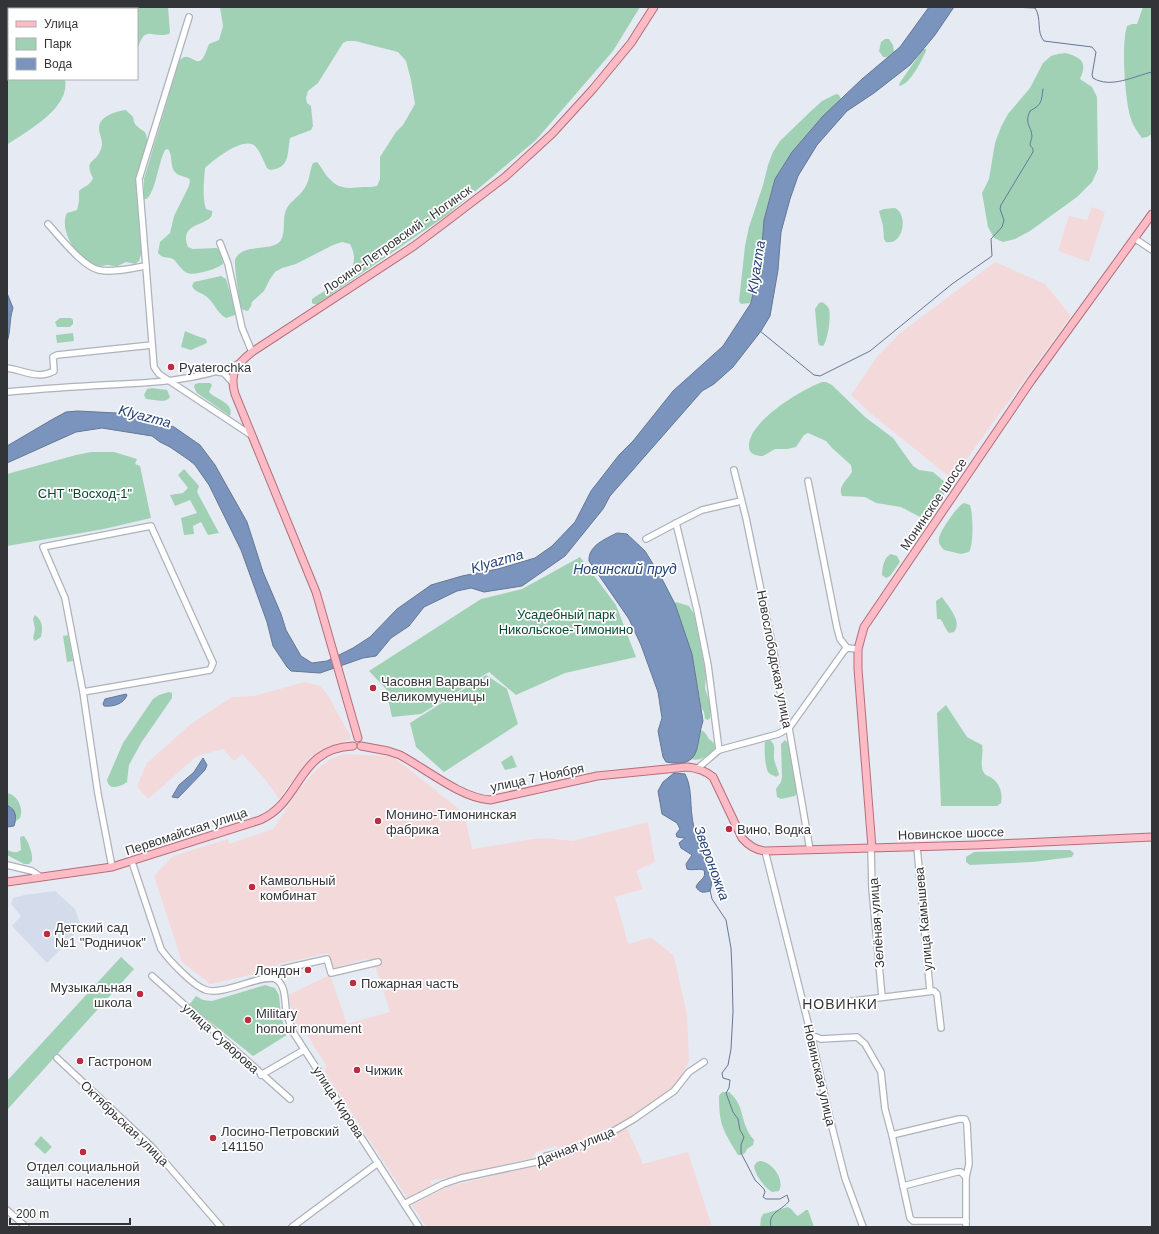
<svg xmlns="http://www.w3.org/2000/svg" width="1159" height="1234" viewBox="0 0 1159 1234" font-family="Helvetica,sans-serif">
  <rect width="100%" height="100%" fill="#e6eaf3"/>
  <!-- industrial -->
  <g fill="#f4d9db">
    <path d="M 1092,207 L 1105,212 L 1089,262 L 1058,251 L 1069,216 L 1087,220 Z"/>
    <path d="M 995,262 L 1045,284 L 1071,316 L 952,479 L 869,412 L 851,395 L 876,358 L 900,333 Z"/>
    <path d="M 305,682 L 320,686 L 327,694 L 351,737 L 350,740 L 335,744 L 311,757 L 279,799 L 264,778 L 242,754 L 234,761 L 223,749 L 197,756 L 148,799 L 137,786 L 147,763 L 191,724 L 232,697 L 254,696 Z"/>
    <path d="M 344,754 L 389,756 L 396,759 L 464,813 L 472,849 L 533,839 L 548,838 L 572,841 L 648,822 L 655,862 L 636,871 L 643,889 L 615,897 L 628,944 L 649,938 L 652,938 L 674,956 L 687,1015 L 689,1061 L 676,1087 L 632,1117 L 598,1137 L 595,1137 L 562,1151 L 555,1146 L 536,1152 L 532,1158 L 474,1172 L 430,1181 L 433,1186 L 408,1199 L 325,1072 L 326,1065 L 304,1030 L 299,1031 L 293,1017 L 288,995 L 330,975 L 347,1024 L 390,1012 L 376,968 L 366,959 L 334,968 L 328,953 L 279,964 L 276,969 L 210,984 L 182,962 L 154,876 L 173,856 L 228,839 L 229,844 L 273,829 L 300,788 L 317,769 L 331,759 Z"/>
    <path d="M 626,1126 L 643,1164 L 688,1152 L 712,1227 L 426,1227 L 412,1205 L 447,1187 L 533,1166 L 565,1157 Z"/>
  </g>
  <!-- built -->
  <path fill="#d4dcec" d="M 55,891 L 75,909 L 81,926 L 68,942 L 47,963 L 12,926 L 21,916 L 11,904 L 13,898 L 25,895 Z"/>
  <!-- green -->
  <g fill="#a1d1b5">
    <path d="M 7,7 L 168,7 L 170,32 L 169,34 C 150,39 146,23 137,50 L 137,9 L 9,9 L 9,79 L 65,79 C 71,108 27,131 8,144 L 7,146 Z"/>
    <path d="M 220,7 L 640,7 L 613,51 L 536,140 L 447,215 L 317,304 L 314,304 L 312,303 L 312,299 C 330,286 366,274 350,244 L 342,242 L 333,245 L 296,264 L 282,268 L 275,272 L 270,279 L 264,291 L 252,302 L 251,306 L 248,311 L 243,310 L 240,306 C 239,299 234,263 235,260 C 241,242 273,253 281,240 C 286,231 282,219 286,210 C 290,201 299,197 304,189 C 310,181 309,172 313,163 L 317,162 C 321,166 323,171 326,175 C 339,191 347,188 364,187 C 369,187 372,187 377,186 L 380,179 L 380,157 L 396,132 L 403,125 L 415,104 L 411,80 L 406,61 L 398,52 L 355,41 L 347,41 L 343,43 L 318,83 L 308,91 L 306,98 L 307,103 L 311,106 L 313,126 L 311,130 L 290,138 C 287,155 290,168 270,170 L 267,168 C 264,162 260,151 255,146 C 243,136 214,160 205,168 C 204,182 202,195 206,209 L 212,211 C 215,227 177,220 188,247 L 193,249 L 217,248 L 221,252 L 223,264 C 217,269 194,276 187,273 C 180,269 178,263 173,259 C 170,257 164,258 161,256 L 158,253 L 160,242 L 170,233 L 174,216 L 189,186 L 190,180 L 188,178 C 185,177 182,176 179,175 C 168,170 174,156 168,149 L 165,150 C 159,160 155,195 146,199 L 144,199 L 144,179 L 179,61 C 189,49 195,67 202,59 C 205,56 207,49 209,44 L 219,40 L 223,26 Z"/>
    <path d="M 1143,7 L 1152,7 L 1152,134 L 1147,137 L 1142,138 C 1138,132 1133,126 1131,119 C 1125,102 1121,43 1127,26 L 1132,24 L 1137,24 Z"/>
    <path d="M 885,39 L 889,39 L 893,45 L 894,52 L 887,57 L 883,57 L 879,51 L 881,42 Z"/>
    <path d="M 923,49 L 926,49 L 926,51 C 921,61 912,82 900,86 L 899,84 Z"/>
    <path d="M 1065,53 C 1081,57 1088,62 1080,79 L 1092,87 L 1097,97 L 1098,169 L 1092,182 L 1077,197 L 1030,231 L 1015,239 L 1003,242 L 994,238 L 988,227 L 982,193 L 989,179 L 995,143 L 1001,127 L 1008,114 L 1030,88 L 1043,63 L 1051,56 L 1058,54 Z"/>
    <path d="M 836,94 L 839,95 L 841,99 L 823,116 L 792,152 L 775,179 L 764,220 L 761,257 L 751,303 L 741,304 L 739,301 L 745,246 L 749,227 L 763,185 L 768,165 L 773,152 L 780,141 L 810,112 L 822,101 Z"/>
    <path d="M 126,110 C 128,112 131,115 133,117 C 134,121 134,124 137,126 C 143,132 147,130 147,141 L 137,182 L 142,251 L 139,261 L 135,264 L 126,262 C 123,263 120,265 118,266 C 115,267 111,265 108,265 C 104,265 100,267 96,266 C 78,261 58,230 67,213 L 77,210 L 79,201 L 79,191 C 84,186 90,186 93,178 C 83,159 96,164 101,149 C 104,140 99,136 99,128 C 99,116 117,111 126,110 Z"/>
    <path d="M 895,208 C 909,215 903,246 886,242 L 884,239 L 883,226 L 879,211 L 884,209 Z"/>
    <path d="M 221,276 L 226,279 L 235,309 L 235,315 L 226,318 C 217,313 215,304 207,297 C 202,292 195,293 192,286 L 194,282 Z"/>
    <path d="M 822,302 C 825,304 828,306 829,309 C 831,317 828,340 823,346 L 819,345 L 818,342 L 815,309 L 819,303 Z"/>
    <path d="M 60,318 L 71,318 L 73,320 L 73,324 L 70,327 L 57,327 L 55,322 Z"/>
    <path d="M 185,331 L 197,336 L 206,339 L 207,343 L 191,350 L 181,347 Z"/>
    <path d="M 73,333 L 74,341 L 57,343 L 56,335 Z"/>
    <path d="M 822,382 L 826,382 L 832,385 L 865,417 L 893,438 L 913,466 L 919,470 L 933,472 L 946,483 L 947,489 L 930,518 L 924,519 L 901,507 L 876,503 L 865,497 L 842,496 C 837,487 848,479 852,472 L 851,465 L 832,448 L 826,441 L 808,433 L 804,435 L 796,447 L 787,449 L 775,449 L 763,456 C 756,456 749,454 749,447 C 747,422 801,390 822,382 Z"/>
    <path d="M 199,383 L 210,383 L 212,385 L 209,392 C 215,399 235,403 230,416 L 197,393 L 194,387 L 195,384 Z"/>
    <path d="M 152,388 L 167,390 L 170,397 L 167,400 L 162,401 L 146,399 L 144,395 L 147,389 Z"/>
    <path d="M 91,452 L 114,452 L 137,459 L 135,464 L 140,466 L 151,518 L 104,529 L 7,546 L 7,474 L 76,455 Z"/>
    <path d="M 184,469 L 199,486 L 197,492 L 219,533 L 208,535 L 201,522 L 193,526 L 194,534 L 184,535 L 181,518 L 197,513 L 190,500 L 175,506 L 170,495 L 183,493 L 188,488 L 178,475 Z"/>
    <path d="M 964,503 L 970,505 C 973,513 974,544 969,552 L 961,554 L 944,550 C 941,547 938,543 939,539 C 939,532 958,505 964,503 Z"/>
    <path d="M 891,554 L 897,556 L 900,562 L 890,576 L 886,578 L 882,575 C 882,568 884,557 891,554 Z"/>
    <path d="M 580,557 L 616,605 L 636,657 L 565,673 L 516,695 L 489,672 L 421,714 L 392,717 L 386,689 L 369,671 L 481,599 L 522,589 Z"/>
    <path d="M 942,597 C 948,606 963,622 954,632 L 949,633 C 945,629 944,623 940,619 L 937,619 L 936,601 Z"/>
    <path d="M 676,602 L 689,606 L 694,614 L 706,675 L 705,688 L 710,704 L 710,718 L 708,720 L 705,719 L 704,712 L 701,707 L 698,687 L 675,604 Z"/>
    <path d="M 35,615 C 43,621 43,628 41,637 L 35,641 L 33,638 L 35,629 L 33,619 Z"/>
    <path d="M 68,635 L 73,661 L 67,662 L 63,636 Z"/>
    <path d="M 486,675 L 507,689 L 518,724 L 444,772 L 416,747 L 410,723 Z"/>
    <path d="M 169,692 L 172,693 L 172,698 L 141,743 L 129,765 L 127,782 C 120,787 109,791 107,780 L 123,743 L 153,699 L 159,695 Z"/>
    <path d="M 946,705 L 967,737 L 982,745 C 984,754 979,765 984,773 C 986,776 989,776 992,778 C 1000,784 1003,794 1001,803 L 997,806 L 941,806 L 937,713 Z"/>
    <path d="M 699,730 L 703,731 C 706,733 707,736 709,739 C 713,742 714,742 715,748 C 710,755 700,762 691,759 L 697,748 Z"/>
    <path d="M 770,740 C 777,746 773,751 774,759 C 775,764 778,770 779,775 L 776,777 C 774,775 770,775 768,772 C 765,766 764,749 765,742 Z"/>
    <path d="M 785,740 L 788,743 L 797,792 L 795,796 L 781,799 L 777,797 L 776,789 L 781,782 L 782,777 L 781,744 Z"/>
    <path d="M 512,755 L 517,767 L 505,770 L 501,762 Z"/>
    <path d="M 7,793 C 18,795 24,809 20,818 L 16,821 L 15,817 L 11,806 L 7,805 Z"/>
    <path d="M 24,836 C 29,843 33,853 32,861 L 29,864 L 24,864 L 7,855 L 7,850 C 12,852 16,854 21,850 L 20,837 Z"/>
    <path d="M 1045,850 L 1070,850 L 1074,853 L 1072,857 L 1033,862 L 970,865 L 966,862 L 966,857 L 974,852 Z"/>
    <path d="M 121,957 L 134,969 L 7,1110 L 7,1081 Z"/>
    <path d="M 265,985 L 275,988 L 279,995 L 281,1016 L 287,1035 L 253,1056 L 189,1005 L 196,996 L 203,1000 L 212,1001 Z"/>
    <path d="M 723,1092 L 729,1092 C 746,1106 739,1123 754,1140 L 753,1145 L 747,1149 L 745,1153 L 741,1155 L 738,1155 C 723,1130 719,1125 719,1096 L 721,1093 Z"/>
    <path d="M 41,1136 L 52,1147 L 45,1154 L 34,1144 Z"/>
    <path d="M 760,1161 C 772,1162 785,1179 779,1191 L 772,1192 C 764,1187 755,1175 754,1166 L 757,1162 Z"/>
    <path d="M 788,1207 C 793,1209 794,1214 798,1216 L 806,1210 L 808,1210 L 814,1227 L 760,1227 L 761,1218 L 763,1214 Z"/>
  </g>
  <!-- water -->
  <g fill="#7a94bd" stroke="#657795">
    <path d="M 929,7 L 954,7 L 935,35 L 910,65 L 874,93 L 847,111 L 817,145 L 798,176 L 790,199 L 781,232 L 778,270 L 770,316 L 761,331 L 733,367 L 714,384 L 702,391 L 610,496 L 603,509 L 565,556 L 522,586 L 484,592 L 471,588 L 457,591 L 424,607 L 409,626 L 391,638 L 376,656 L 363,658 L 320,673 L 291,671 L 287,667 L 273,646 L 267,622 L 241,550 L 209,485 L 195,465 L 189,460 L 170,447 L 160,442 L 152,436 L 102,428 L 76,432 L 7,463 L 7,446 L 53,419 L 66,412 L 78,411 L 116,413 L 174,427 L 200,445 L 215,465 L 247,522 L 263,572 L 281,614 L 286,630 L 301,656 L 312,663 L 327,661 L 353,648 L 370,637 L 397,609 L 431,585 L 462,576 L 498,569 L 535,558 L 552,546 L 575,522 L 591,491 L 619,455 L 633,441 L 673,391 L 723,346 L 751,303 L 761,257 L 764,220 L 775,179 L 792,152 L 823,116 L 862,79 L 900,47 Z"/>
    <path d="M 7,293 L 13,308 C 9,320 11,331 7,342 Z"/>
    <path d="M 617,533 L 627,534 L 645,551 L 661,577 L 675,604 L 692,654 L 703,721 C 695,745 703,769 666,762 L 663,757 L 658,731 L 662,718 L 658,692 L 641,645 L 629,619 L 589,561 C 588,546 605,539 617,533 Z"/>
    <path d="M 126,694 L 127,695 C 124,704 113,707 104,706 L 103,704 L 105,699 Z"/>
    <path d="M 203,758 L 207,765 L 205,770 L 178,798 L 172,797 L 179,785 L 194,772 Z"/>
    <path d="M 674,773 L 685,774 C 692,787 690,802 692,816 C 693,823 694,831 698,837 C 700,841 704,843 706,847 C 707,850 704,855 704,859 C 706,872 715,876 710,891 C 703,893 700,893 696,887 C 699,879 707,879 704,870 C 699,868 691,871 687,869 L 686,864 L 692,855 L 681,848 L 679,843 L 685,838 L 677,837 L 676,834 L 680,829 L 677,823 L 662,814 L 658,791 L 663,782 Z"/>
    <path d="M 7,805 C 16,809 17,817 14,826 L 7,827 Z"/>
  </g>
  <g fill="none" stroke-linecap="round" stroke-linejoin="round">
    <!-- stream -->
    <g stroke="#657795" stroke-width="1">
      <path d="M 1010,7 L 1035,8 C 1042,18 1036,32 1044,41 L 1092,47 L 1096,52 L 1092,75 L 1093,78 C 1111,89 1134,76 1152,72"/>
      <path d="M 1152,9 L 1152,38"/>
      <path d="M 760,331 L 814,375 L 820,376 L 870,351 L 952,284 L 992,256 L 991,239 L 1002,227 L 1004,220 L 1000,209 L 1001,205 L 1033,152 L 1033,149 L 1030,145 C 1030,142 1032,139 1032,136 C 1031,125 1024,124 1030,111 C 1042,104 1041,103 1043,89"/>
      <path d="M 710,890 L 712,899 L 726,920 L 731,948 L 732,970 L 733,1012 L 731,1049 L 728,1065 L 722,1073 L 723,1078 L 730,1080 L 729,1088 L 726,1093 L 733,1112 L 738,1119 L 740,1130 L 744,1137 L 741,1145 L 741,1153 L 755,1180 L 764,1189 L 765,1192 L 763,1197 L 766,1199 L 780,1199 L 787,1195 L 789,1201 C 783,1210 767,1212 771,1227"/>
    </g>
    <!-- minor casing -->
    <g stroke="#aeb2bb" stroke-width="8">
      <g id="minor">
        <path d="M 189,17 L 139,179 L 154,367 L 159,374 L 251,435"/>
        <path d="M 48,224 C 60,237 83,267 99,270 C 114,273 131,268 146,266"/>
        <path d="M 1134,238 L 1152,250"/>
        <path d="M 220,243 L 228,264 L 242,328 L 252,352"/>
        <path d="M 7,368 C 23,370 38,380 54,371 L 53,357 L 57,355 L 152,345"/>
        <path d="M 218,372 L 224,373 L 232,382"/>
        <path d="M 7,392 C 39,389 72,387 104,385 C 150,383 196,381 238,364"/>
        <path d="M 734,470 L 746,518 L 774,653 L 781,697 L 789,728 L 810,850"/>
        <path d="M 808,481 L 837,628 L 840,639 L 847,648 L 858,649"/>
        <path d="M 676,523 L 697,610 L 708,665 L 719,750 L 698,768"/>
        <path d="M 646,539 L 682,520 L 702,510 L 741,501"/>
        <path d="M 83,692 L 210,670 L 213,663 L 151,526 L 43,547 L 65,598 L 83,692 L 98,794 L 112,867"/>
        <path d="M 719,750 L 778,734 L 789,728 L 844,651 L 847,648"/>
        <path d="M 917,847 L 930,991"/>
        <path d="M 871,848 L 872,889 L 882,997"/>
        <path d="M 765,851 L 813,1043 L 830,1119 L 845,1178 L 863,1227"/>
        <path d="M 132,862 L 161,949 C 169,960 193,986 206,990 C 225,996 266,971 277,980 C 287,987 284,1004 287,1015 C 289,1020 291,1026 293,1032 L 419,1227"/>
        <path d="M 7,865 L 32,871 L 41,877"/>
        <path d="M 152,976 L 290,1099"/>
        <path d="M 269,977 L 283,969 L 327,959 L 331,973 L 378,962"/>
        <path d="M 805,1007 L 934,991 L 937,994 L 941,1028"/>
        <path d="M 811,1035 L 821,1039 L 857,1037 L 865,1044 L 881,1072 L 885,1109 L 892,1135 L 910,1218 L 913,1221 L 966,1221"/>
        <path d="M 57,1058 L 152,1147 L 221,1227"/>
        <path d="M 261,1075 L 304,1050"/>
        <path d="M 892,1135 L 959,1119 L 965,1119 L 967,1124 L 969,1164 L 966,1177 L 966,1227"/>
        <path d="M 903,1186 L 957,1172 L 961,1172 L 966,1177"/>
        <path d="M 404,1204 L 443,1184 L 461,1178 L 536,1162 L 546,1156 L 569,1151 L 605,1136 L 634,1119 L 674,1091 L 689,1072 L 704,1062"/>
        <path d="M 7,1210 L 26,1227"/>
        <path d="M 292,1227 L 378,1163"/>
      </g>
    </g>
    <!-- major casing -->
    <g stroke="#b56e7b" stroke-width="9">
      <g id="major">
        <path d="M 358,738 L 316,592 L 235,394 C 229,373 236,365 252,352 L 414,246 L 446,222 L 505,177 L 552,134 L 593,89 L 631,43 L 654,7"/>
        <path d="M 361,746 L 388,751 L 400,755 C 426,769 461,798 490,800 L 597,776 L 687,767 C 697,768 705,770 713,777 L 742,838 C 748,845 755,850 765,851 L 977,845 L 1152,837"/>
        <path d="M 872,848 L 858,669 L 858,649 L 864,627 L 1031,381 L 1152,214"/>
        <path d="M 7,882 L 112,867 L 260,820 C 302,802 297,748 353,746"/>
      </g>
    </g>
    <!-- minor -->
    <use href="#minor" stroke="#fff" stroke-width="5.5"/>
    <!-- major -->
    <use href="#major" stroke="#fdbbc5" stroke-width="7"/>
  </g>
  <!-- markers -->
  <g fill="#bc2c40" stroke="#fff" stroke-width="1.5">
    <circle cx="171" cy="367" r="4"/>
    <circle cx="373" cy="688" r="4"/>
    <circle cx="378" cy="821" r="4"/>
    <circle cx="729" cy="829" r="4"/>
    <circle cx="252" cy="887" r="4"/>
    <circle cx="47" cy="934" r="4"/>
    <circle cx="308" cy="970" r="4"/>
    <circle cx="353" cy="983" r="4"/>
    <circle cx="140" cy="994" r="4"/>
    <circle cx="248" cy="1020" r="4"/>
    <circle cx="80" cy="1061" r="4"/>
    <circle cx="357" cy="1070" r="4"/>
    <circle cx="213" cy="1138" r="4"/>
    <circle cx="83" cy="1152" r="4"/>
  </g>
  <g text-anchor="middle" stroke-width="3.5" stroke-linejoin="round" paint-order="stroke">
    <!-- street labels -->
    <g font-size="13" fill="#333438" stroke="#fff">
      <text transform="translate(397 239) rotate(-35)" y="5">Лосино-Петровский - Ногинск</text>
      <text transform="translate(933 504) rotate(-56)" y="5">Монинское шоссе</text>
      <text transform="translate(775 659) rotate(79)" y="5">Новослободская улица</text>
      <text transform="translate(537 777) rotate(-12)" y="5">улица 7 Ноября</text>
      <text transform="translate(186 831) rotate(-18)" y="5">Первомайская улица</text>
      <text transform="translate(951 833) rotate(-2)" y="5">Новинское шоссе</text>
      <text transform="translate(923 919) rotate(-95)" y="5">улица Камышева</text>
      <text transform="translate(876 923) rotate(-94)" y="5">Зелёная улица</text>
      <text transform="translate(221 1038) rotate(42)" y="5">улица Суворова</text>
      <text transform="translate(820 1075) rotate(77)" y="5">Новинская улица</text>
      <text transform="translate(339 1102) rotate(57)" y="5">улица Кирова</text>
      <text transform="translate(125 1123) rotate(44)" y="5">Октябрьская улица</text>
      <text transform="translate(575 1146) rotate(-22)" y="5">Дачная улица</text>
    </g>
    <!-- poi labels -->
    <g font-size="13" fill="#333438" stroke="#fff" text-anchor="start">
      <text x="179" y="372">Pyaterochka</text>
      <text x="381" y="686">Часовня Варвары<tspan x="381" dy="15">Великомученицы</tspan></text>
      <text x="386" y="819">Монино-Тимонинская<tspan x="386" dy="15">фабрика</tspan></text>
      <text x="737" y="834">Вино, Водка</text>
      <text x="260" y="885">Камвольный<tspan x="260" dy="15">комбинат</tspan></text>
      <text x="55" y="932">Детский сад<tspan x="55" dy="15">№1 "Родничок"</tspan></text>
      <text x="300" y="975" text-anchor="end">Лондон</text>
      <text x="361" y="988">Пожарная часть</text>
      <text x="132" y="992" text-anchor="end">Музыкальная<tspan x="132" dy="15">школа</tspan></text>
      <text x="256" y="1018">Military<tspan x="256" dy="15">honour monument</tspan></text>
      <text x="88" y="1066">Гастроном</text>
      <text x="365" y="1075">Чижик</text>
      <text x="221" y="1136">Лосино-Петровский<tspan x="221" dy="15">141150</tspan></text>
      <text x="83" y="1171" text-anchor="middle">Отдел социальной<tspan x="83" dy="15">защиты населения</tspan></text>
    </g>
    <!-- park labels -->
    <g font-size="13" fill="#06492e" stroke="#fff">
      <text x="85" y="498">СНТ "Восход-1"</text>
      <text x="566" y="619">Усадебный парк<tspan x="566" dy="15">Никольское-Тимонино</tspan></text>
    </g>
    <!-- water labels -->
    <g font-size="14" font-style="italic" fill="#244379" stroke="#fff">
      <text transform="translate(756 267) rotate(-81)" y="5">Klyazma</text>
      <text transform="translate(145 416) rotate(15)" y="5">Klyazma</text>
      <text transform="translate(497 561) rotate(-16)" y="5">Klyazma</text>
      <text x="625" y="574">Новинский пруд</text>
      <text transform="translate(712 863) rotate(70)" y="5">Звероножка</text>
    </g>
    <!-- neighbourhood labels -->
    <g font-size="14" letter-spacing="1" fill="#333438" stroke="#fff">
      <text x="840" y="1009">НОВИНКИ</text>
    </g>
  </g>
  <!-- border -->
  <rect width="1159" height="1234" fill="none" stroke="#333438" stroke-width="16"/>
  <!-- legend -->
  <rect x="8" y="8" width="130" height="72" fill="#ffffff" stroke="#adaeaf"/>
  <rect x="16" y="21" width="20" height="6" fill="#fdbbc5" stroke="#adaeaf"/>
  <text x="44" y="28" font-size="12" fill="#333438">Улица</text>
  <rect x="16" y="38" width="20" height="12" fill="#a1d1b5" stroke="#adaeaf"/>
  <text x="44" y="48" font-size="12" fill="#333438">Парк</text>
  <rect x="16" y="58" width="20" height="12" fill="#7a94bd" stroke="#adaeaf"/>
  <text x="44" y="68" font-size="12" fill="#333438">Вода</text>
  <!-- scale -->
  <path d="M10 1218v6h120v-6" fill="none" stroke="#333438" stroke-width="2"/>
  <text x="16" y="1218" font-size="12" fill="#333438" stroke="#ffffff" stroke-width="3" paint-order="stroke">200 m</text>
</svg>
